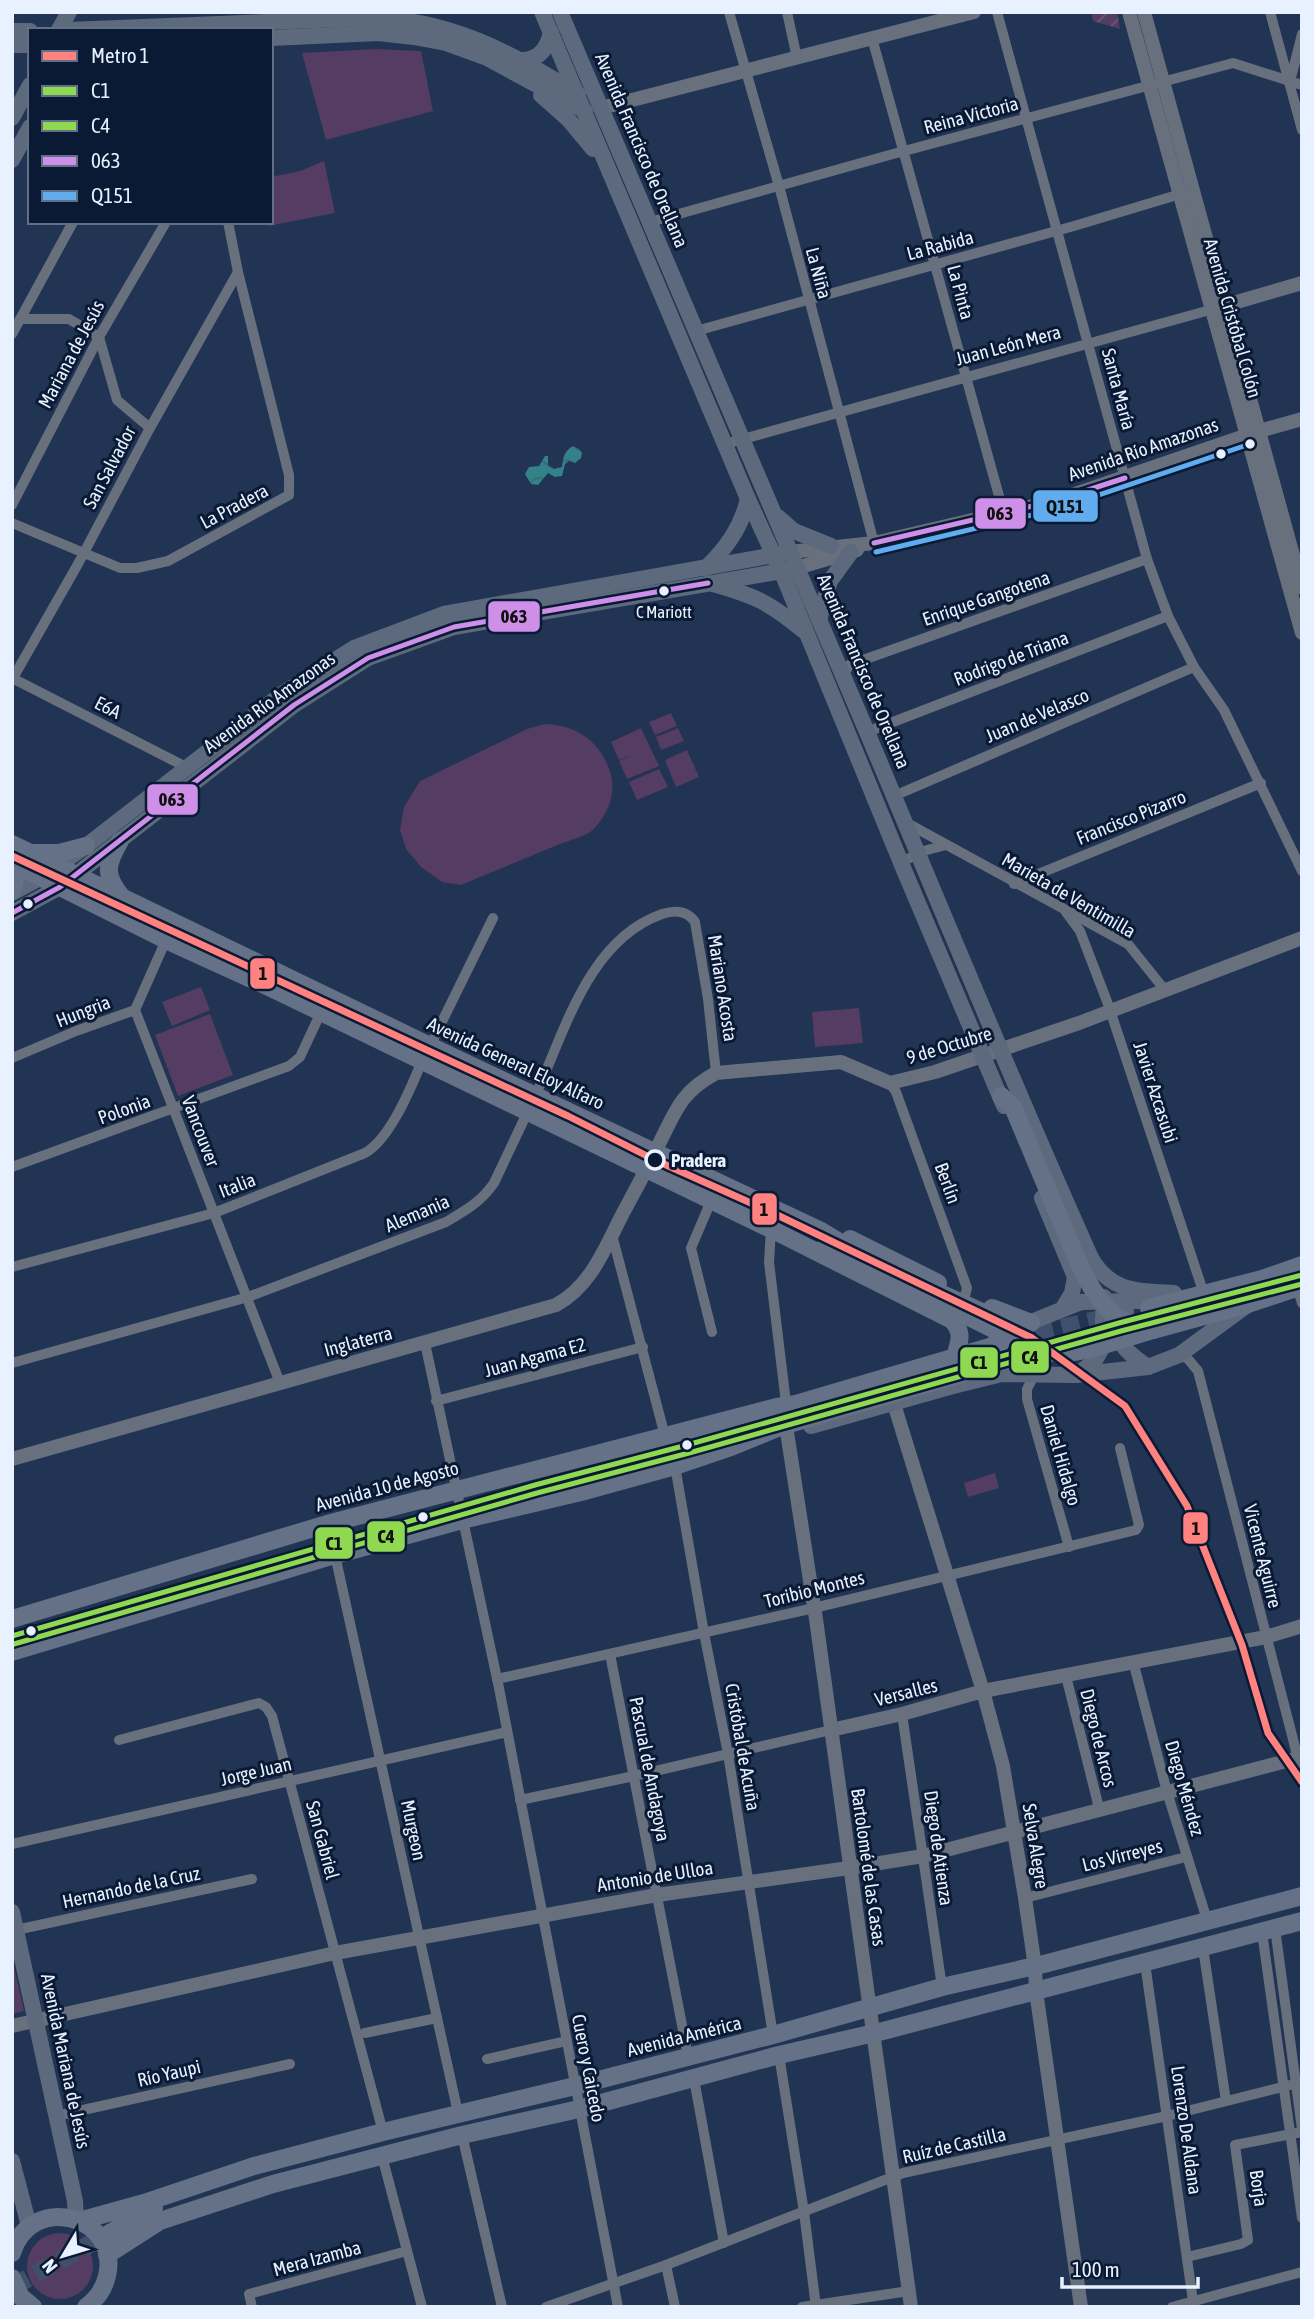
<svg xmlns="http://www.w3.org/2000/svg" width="1314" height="2319" viewBox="0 0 1314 2319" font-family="'Asap Condensed',sans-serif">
  <defs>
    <pattern id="garden-furrows" width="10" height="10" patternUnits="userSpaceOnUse" patternTransform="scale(1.75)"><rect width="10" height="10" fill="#543c62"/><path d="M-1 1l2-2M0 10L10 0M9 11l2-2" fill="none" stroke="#6d597a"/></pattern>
    <pattern id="water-waves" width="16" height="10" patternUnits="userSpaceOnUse" patternTransform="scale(1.75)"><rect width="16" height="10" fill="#338289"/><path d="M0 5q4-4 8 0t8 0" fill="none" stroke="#3b686e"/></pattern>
  </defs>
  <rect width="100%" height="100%" fill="#213453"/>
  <!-- green -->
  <g fill="#543c62">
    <path d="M 376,49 L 421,51 L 433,111 L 326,140 L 302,53 Z"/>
    <path d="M 324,161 L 335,213 L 268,226 L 267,222 L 271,222 L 271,177 L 300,171 Z"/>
    <path d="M 671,713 L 677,726 L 655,735 L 649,722 Z"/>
    <path d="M 545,724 C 569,725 590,734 603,756 C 618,781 615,806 594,829 C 587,836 570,840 560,844 C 527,858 494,871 461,885 L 442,882 L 421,867 L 406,849 L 400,830 L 404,807 L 420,781 L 527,729 Z"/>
    <path d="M 641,728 L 659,766 L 627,779 L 619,761 L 632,755 L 619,760 L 611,742 Z"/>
    <path d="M 678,728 L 684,741 L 661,750 L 656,737 Z"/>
    <path d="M 687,750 L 699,777 L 676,787 L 665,760 Z"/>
    <path d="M 659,769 L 668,787 L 637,800 L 629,782 Z"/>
    <path d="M 201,987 L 210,1010 L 172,1026 L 162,1002 Z"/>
    <path d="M 859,1008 L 863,1043 L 815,1047 L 812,1012 Z"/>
    <path d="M 210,1014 L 233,1075 L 178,1096 L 155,1035 Z"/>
    <path d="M 995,1473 L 999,1488 L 968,1497 L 964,1483 Z"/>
    <path d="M 12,1957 L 24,2011 L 12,2014 Z"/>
    <circle cx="60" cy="2266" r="33"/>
  </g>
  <!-- garden -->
  <path fill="url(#garden-furrows)" d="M 1091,12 L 1117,12 L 1120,29 L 1093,21 Z"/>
  <!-- water -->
  <path fill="url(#water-waves)" d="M 573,446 L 579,449 L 582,453 L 581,458 L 575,463 L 569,461 L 565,464 L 562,476 L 555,477 L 548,473 L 538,485 L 531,484 L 525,474 L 529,467 L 539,466 L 545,456 L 548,456 L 548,465 L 554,469 L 562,467 C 563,458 564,451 573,446 Z"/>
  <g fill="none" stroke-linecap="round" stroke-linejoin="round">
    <!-- primary-tunnel -->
    <g stroke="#3f506d" stroke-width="18" stroke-dasharray="18 9" stroke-linecap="butt">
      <path d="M 1011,1342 L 1031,1338 L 1034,1334 L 1149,1308"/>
      <path d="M 986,1367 L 1054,1352"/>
      <path d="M 12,2287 L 110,2233"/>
    </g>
    <!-- minor -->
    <g stroke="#68707e" stroke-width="10">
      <path d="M 729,12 L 779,186 L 874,543"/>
      <path d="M 787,12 L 797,58"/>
      <path d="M 997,12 L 1147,559 L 1168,616 L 1194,667 L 1224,710 L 1302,871"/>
      <path d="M 1270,12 L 1302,130"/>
      <path d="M 872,38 L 1004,514"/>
      <path d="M 1288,80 L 1292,74 L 1302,34"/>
      <path d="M 650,222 L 893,154 L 1233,63 L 1302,85"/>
      <path d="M 20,319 L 69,319 L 99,337 L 117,400 L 150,428"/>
      <path d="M 696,331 L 1074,226 L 1187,192"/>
      <path d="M 12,334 L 73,222"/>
      <path d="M 725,444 L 1210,310"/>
      <path d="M 12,505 L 99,337 L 166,222"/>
      <path d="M 12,523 L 120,568 L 137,568 L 168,561 L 289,495 L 289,475 L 238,272 L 228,222"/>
      <path d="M 843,676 L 849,665 L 1147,559"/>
      <path d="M 12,678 L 186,767"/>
      <path d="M 13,678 L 78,564 L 150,428 L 238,272"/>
      <path d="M 867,732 L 1168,616"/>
      <path d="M 894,796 L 1194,667"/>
      <path d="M 905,822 L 1128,944 L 1164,989"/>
      <path d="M 901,862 L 927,850 L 946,845"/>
      <path d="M 1014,884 L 1261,783"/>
      <path d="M 1066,912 L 1080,931 L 1108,1004 L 1202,1288"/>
      <path d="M 135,1010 L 280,1383"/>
      <path d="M 430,1046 L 493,918"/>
      <path d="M 12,1058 L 76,1031 L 135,1010 L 166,940"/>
      <path d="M 890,1083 L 896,1092 L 967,1288 L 965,1296"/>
      <path d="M 12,1167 L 289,1066 L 300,1057 L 323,1008"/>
      <path d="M 711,1201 L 691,1248 L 712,1332"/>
      <path d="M 771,1230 L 769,1262 L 786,1403"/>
      <path d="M 612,1235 L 665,1436"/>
      <path d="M 12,1267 L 214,1213 L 365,1153 C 390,1139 411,1088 422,1061"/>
      <path d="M 1297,1287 L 1302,1303"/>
      <path d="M 425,1343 L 499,1688 L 618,2307"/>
      <path d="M 1179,1355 L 1188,1359 L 1198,1371 L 1302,1774"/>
      <path d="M 12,1363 L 248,1297 L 446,1222 C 465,1211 481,1202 494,1183 C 508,1153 523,1122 537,1092 C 566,1028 589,940 662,914 C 675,910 687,910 695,922 L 708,999 L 716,1073"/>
      <path d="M 1035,1374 L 1027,1389 L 1027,1399 L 1069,1547"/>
      <path d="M 436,1401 L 643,1347"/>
      <path d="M 675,1466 L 704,1633 L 728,1754 L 773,2035"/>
      <path d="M 335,1555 L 458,2113"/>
      <path d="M 610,1654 L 688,2056"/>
      <path d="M 1133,1661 L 1167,1792 L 1208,1923"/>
      <path d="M 1066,1676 L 1099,1808"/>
      <path d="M 497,1679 L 814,1608 L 1136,1530 L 1139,1525 L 1120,1448"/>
      <path d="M 902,1714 L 942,1987"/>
      <path d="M 119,1740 L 259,1703 L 266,1707 L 272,1716 L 383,2132"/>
      <path d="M 520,1800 L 634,1776 L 831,1730"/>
      <path d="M 12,1844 L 507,1732"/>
      <path d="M 1025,1898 L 1186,1857"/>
      <path d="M 1275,1928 L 1302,2129"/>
      <path d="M 16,1930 L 252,1879"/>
      <path d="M 1262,1932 L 1302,2218"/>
      <path d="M 1203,1948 L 1226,2101"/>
      <path d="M 1145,1963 L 1193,2301"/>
      <path d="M 365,2033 L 437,2018"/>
      <path d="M 779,2055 L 804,2212 L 816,2307"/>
      <path d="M 487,2059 L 566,2041"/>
      <path d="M 694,2079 L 724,2243"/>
      <path d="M 56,2116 L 290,2064"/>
      <path d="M 462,2135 L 502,2307"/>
      <path d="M 382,2156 L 422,2307"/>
      <path d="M 1187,2257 L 1241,2244 L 1248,2240 L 1235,2145 L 1302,2132"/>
      <path d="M 666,2265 L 675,2307"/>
      <path d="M 252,2307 L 249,2294 L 407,2251"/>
      <path d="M 546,2307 L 666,2265 L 903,2173 L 1167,2116 L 1302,2082"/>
      <path d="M 802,2307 L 909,2291"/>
      <path d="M 1172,2307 L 1302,2272"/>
    </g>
    <!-- tertiary -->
    <g stroke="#68707e" stroke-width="14">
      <path d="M 1129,12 L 1302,633"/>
      <path d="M 1144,12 L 1302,588"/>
      <path d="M 601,108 L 974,12"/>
      <path d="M 1216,308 L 1302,283"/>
      <path d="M 790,552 L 874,543 L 1054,501 L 1259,431 L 1302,419"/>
      <path d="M 797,568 L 857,550"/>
      <path d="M 894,1404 L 983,1691 L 1003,1766 L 1025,1898 L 1035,1967 L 1036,1991 L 1081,2307"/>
      <path d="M 787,1432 L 816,1619 L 911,2307"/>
      <path d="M 12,1459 L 556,1305 C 591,1286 605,1248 622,1215 C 634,1193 646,1170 657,1148 C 675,1113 679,1093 716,1073 L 841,1062 L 890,1083 L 935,1072 L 1079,1023 L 1302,938"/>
      <path d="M 831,1730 L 902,1714 L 983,1691 L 1266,1637 L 1302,1626"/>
      <path d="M 12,2026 L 335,1953 L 657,1895 L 849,1868 L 923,1856 L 1302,1757"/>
    </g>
    <!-- secondary -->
    <g stroke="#5d6a7d" stroke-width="16">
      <path d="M 542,12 L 748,499 L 785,580 L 904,870 L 1004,1106"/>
      <path d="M 560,12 C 663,252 766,492 867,732 C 941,908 1013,1084 1091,1258 C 1111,1293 1139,1291 1174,1293"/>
      <path d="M 59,30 L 69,12"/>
      <path d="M 68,30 L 366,18 C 445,17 513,53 578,94"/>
      <path d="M 12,31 L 30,31"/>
      <path d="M 271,38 L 378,33 L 414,37 L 446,43 L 487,58 L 585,111"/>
      <path d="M 12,45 L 30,45"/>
      <path d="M 519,60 C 538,61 547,50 551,32"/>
      <path d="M 541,95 L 568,119 L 593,149"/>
      <path d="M 12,118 L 30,85"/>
      <path d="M 12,160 L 30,127"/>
      <path d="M 778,517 L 794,531 L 831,546"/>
      <path d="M 706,568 C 727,547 741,528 748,499"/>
      <path d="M 713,584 C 756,596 770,603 804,631"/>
      <path d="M 819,620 L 830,581 L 851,552"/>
      <path d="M 12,893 L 40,878 L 86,846 L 282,694 L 354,648 L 444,614 L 780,554"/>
      <path d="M 12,913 L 60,887 L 294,705 L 368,658 L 454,627 L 788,570"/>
      <path d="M 1042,1198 L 1075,1277 L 1072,1293 L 1063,1308"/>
      <path d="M 1126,1311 C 1107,1338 1127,1353 1148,1367"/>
      <path d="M 996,1336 L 1081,1302 L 1139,1301 L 1148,1299"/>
      <path d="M 1076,1375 L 1094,1362 L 1102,1348 L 1104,1297"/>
      <path d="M 811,1426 L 953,1386 L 1002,1374 L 1075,1375 L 1148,1367 L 1179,1355 L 1246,1306"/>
      <path d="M 12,1912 L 75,2201 L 76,2220"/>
      <path d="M 12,2161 L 29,2226"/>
    </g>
    <!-- primary -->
    <g stroke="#647186" stroke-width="18">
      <path d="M 120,841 C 106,865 104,874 121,896"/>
      <path d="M 12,844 L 430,1046 L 821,1231 L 859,1254"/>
      <path d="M 35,853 L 59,853 L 86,846"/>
      <path d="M 12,863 L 166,940 L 269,987 L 781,1234 L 952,1320 C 961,1330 961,1337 957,1350"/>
      <path d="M 12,870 L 15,880 L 12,891"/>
      <path d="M 1001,1096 L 1013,1107 L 1055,1207"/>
      <path d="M 850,1239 L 938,1283"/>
      <path d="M 922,1285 L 1002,1321"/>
      <path d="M 992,1308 L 1031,1323"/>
      <path d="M 1149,1308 L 1262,1279 L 1302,1265"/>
      <path d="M 1153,1330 L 1248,1304 L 1302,1286"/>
      <path d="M 12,1619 L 327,1524 L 777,1407 L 796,1404 L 1000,1344"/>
      <path d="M 12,1652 L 335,1555 L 462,1520 L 581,1492 L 675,1466 L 731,1447 L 785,1425 L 986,1367"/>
      <path d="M 79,2221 L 144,2203 L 254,2166 L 383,2132 L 575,2086 L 773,2035 L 942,1987 L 1044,1964 L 1302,1896"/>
      <path d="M 110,2233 C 125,2225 138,2215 154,2208"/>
      <path d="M 12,2253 C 31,2191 121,2216 107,2276 C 104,2289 97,2299 86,2307"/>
      <path d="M 107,2255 L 160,2221 L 273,2184 L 462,2135 L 579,2109 L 779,2055 L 883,2031 L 1302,1921"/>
      <path d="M 12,2278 L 21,2297 L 33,2307"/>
    </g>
    <!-- primary-bridge -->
    <g stroke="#647186" stroke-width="18">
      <path d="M 1055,1207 C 1070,1240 1085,1290 1113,1314 C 1124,1323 1139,1327 1153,1330"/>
      <path d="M 825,1246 L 1040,1352 L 1067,1353 L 1091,1349 L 1153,1330"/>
    </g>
    <!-- bus-1 casing -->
    <g stroke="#0a1a34" stroke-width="10">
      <path id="bus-1" d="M 12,1636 L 535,1485 L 687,1445 L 1119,1323 L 1302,1275"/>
    </g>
    <!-- bus-2 casing -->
    <g stroke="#0a1a34" stroke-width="10">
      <path id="bus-2" d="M 14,1644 L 537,1493 L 689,1453 L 1121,1331 L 1302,1284"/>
    </g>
    <!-- bus-3 casing -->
    <g stroke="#0a1a34" stroke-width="10">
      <g id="bus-3">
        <path d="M 874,543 L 1054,501 L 1125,478"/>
        <path d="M 12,913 L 60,887 L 294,705 L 368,658 L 454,627 L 708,583"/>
      </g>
    </g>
    <!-- bus-4 casing -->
    <g stroke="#0a1a34" stroke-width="10">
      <path id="bus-4" d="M 876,552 L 1057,509 L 1250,444"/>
    </g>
    <!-- bus-1 -->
    <use href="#bus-1" stroke="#8fd952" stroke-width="5"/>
    <!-- bus-2 -->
    <use href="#bus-2" stroke="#8fd952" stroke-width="5"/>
    <!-- bus-3 -->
    <use href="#bus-3" stroke="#ce8fe9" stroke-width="5"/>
    <!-- bus-4 -->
    <use href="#bus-4" stroke="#60acee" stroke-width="5"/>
    <!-- metro-1 casing -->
    <g stroke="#0a1a34" stroke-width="12">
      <path id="metro-1" d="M 12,856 L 568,1116 L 655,1160 L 773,1213 L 1032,1338 L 1125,1406 L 1187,1506 L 1242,1645 L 1268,1733 L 1302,1782"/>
    </g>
    <!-- metro-1 -->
    <use href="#metro-1" stroke="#ff8180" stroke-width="7"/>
  </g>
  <!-- markers -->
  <g fill="#e7f1ff" stroke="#0a1a34" stroke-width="2.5">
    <circle cx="1250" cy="444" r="6"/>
    <circle cx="1221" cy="454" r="6"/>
    <circle cx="664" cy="591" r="6"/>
    <circle cx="28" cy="904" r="6"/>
    <circle cx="687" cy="1445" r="6"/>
    <circle cx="423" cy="1517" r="6"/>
    <circle cx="31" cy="1631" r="6"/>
  </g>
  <circle fill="#0a1a34" stroke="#e7f1ff" stroke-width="3.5" cx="655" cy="1160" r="9"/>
  <g text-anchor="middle" stroke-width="6" stroke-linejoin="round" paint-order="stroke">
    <!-- bus labels -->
    <g font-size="17" fill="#e7f1ff" stroke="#0a1a34">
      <text x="664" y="618">C Mariott</text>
    </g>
    <!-- street labels -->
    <g font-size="19" fill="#e7f1ff" stroke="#0a1a34">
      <text transform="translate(971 115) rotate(-15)" y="7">Reina Victoria</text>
      <text transform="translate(642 150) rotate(67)" y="7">Avenida Francisco de Orellana</text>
      <text transform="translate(940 245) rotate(-15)" y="7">La Rabida</text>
      <text transform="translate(819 273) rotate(75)" y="7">La Niña</text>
      <text transform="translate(961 292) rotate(75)" y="7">La Pinta</text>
      <text transform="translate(1233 318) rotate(74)" y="7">Avenida Cristóbal Colón</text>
      <text transform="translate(1008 345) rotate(-15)" y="7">Juan León Mera</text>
      <text transform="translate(71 354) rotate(-62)" y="7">Mariana de Jesús</text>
      <text transform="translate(1119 389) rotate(75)" y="7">Santa María</text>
      <text transform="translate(1143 449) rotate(-19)" y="7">Avenida Río Amazonas</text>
      <text transform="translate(109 467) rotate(-62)" y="7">San Salvador</text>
      <text transform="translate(234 506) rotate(-28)" y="7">La Pradera</text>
      <text transform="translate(986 598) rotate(-19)" y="7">Enrique Gangotena</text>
      <text transform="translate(1011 658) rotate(-21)" y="7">Rodrigo de Triana</text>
      <text transform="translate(864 671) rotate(67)" y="7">Avenida Francisco de Orellana</text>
      <text transform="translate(269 702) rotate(-36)" y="7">Avenida Río Amazonas</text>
      <text transform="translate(108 707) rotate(27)" y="7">E6A</text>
      <text transform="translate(1037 715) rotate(-23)" y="7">Juan de Velasco</text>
      <text transform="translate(1131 817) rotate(-22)" y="7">Francisco Pizarro</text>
      <text transform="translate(1069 895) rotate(30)" y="7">Marieta de Ventimilla</text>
      <text transform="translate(723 988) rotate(81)" y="7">Mariano Acosta</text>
      <text transform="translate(83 1011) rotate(-21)" y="7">Hungria</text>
      <text transform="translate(949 1045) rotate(-17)" y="7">9 de Octubre</text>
      <text transform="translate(516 1063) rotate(25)" y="7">Avenida General Eloy Alfaro</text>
      <text transform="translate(1156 1092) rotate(72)" y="7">Javier Azcasubi</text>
      <text transform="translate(124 1109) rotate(-20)" y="7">Polonia</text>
      <text transform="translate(201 1131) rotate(69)" y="7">Vancouver</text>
      <text transform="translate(948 1183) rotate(70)" y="7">Berlín</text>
      <text transform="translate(237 1185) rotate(-21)" y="7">Italia</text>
      <text transform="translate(417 1213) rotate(-23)" y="7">Alemania</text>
      <text transform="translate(358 1341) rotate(-15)" y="7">Inglaterra</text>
      <text transform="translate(535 1357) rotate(-15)" y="7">Juan Agama E2</text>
      <text transform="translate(1061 1455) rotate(74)" y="7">Daniel Hidalgo</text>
      <text transform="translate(387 1486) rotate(-15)" y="7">Avenida 10 de Agosto</text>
      <text transform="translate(1263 1556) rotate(76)" y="7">Vicente Aguirre</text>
      <text transform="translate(814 1589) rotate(-14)" y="7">Toribio Montes</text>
      <text transform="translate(906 1692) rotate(-14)" y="7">Versalles</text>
      <text transform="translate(1099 1738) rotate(76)" y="7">Diego de Arcos</text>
      <text transform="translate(743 1747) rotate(80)" y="7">Cristóbal de Acuña</text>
      <text transform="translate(650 1769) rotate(79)" y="7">Pascual de Andagoya</text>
      <text transform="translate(256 1771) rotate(-13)" y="7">Jorge Juan</text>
      <text transform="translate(1185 1788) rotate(74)" y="7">Diego Méndez</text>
      <text transform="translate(414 1830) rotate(78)" y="7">Murgeon</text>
      <text transform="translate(323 1840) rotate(75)" y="7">San Gabriel</text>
      <text transform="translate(1036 1846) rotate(81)" y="7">Selva Alegre</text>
      <text transform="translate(939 1848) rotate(82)" y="7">Diego de Atienza</text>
      <text transform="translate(1122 1855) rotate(-14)" y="7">Los Virreyes</text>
      <text transform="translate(869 1867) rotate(82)" y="7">Bartolomé de las Casas</text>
      <text transform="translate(655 1876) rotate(-9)" y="7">Antonio de Ulloa</text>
      <text transform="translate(131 1887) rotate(-12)" y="7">Hernando de la Cruz</text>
      <text transform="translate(684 2036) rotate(-14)" y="7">Avenida América</text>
      <text transform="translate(66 2061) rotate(78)" y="7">Avenida Mariana de Jesús</text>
      <text transform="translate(589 2068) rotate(79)" y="7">Cuero y Caicedo</text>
      <text transform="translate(169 2073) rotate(-13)" y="7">Río Yaupi</text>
      <text transform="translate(1187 2130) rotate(82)" y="7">Lorenzo De Aldana</text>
      <text transform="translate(954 2145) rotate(-13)" y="7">Ruíz de Castilla</text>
      <text transform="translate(1259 2188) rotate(82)" y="7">Borja</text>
      <text transform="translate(317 2258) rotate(-15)" y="7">Mera Izamba</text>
    </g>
    <!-- stop labels -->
    <g font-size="19" font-weight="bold" fill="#e7f1ff" stroke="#0a1a34" text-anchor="start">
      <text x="671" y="1167">Pradera</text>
    </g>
  </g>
  <g stroke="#0a1a34" stroke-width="2.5">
    <rect x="1032" y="489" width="67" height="34" rx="7" fill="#60acee"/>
    <rect x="974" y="497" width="53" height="33" rx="7" fill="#ce8fe9"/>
    <rect x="487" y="600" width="54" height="33" rx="7" fill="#ce8fe9"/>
    <rect x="146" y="783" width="53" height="33" rx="7" fill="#ce8fe9"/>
    <rect x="249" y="957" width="27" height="33" rx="7" fill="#ff8180"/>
    <rect x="751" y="1192" width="27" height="34" rx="7" fill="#ff8180"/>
    <rect x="1010" y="1340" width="40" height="34" rx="7" fill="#8fd952"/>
    <rect x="959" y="1346" width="40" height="33" rx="7" fill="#8fd952"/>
    <rect x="1182" y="1511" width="27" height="34" rx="7" fill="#ff8180"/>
    <rect x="366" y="1520" width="40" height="33" rx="7" fill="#8fd952"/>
    <rect x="314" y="1526" width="40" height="34" rx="7" fill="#8fd952"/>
  </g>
  <g font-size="19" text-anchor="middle" font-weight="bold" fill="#111">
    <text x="1065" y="513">Q151</text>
    <text x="1000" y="520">063</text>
    <text x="514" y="623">063</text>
    <text x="172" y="806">063</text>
    <text x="263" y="980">1</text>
    <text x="764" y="1216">1</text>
    <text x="1030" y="1364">C4</text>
    <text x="979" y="1369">C1</text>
    <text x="1196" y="1535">1</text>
    <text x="386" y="1543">C4</text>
    <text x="334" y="1550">C1</text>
  </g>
  <!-- border -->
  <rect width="1314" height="2319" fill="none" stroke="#e7f1ff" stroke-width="28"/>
  <!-- legend -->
  <rect x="28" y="28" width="245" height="196" fill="#0a1a34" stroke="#627085" stroke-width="2"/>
  <rect x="42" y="51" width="35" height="10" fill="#ff8180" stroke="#627085" stroke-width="2"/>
  <text x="91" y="63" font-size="21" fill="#e7f1ff">Metro 1</text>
  <rect x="42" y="86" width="35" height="10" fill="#8fd952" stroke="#627085" stroke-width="2"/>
  <text x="91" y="98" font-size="21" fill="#e7f1ff">C1</text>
  <rect x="42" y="121" width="35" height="10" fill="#8fd952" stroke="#627085" stroke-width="2"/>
  <text x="91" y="133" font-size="21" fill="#e7f1ff">C4</text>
  <rect x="42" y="156" width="35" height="10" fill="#ce8fe9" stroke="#627085" stroke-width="2"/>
  <text x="91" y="168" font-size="21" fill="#e7f1ff">063</text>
  <rect x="42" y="191" width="35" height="10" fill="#60acee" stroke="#627085" stroke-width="2"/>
  <text x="91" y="203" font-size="21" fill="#e7f1ff">Q151</text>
  <!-- north arrow -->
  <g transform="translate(63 2256) rotate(232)" stroke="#0a1a34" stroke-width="5" paint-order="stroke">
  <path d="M0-5L12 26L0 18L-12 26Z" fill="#e7f1ff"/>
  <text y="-10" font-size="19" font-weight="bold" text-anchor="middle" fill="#e7f1ff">N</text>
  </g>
  <!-- scale -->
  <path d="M1062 2277v10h136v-10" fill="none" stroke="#e7f1ff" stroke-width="3.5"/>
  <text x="1072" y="2277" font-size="21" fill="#e7f1ff" stroke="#0a1a34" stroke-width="5" paint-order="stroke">100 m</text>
</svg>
